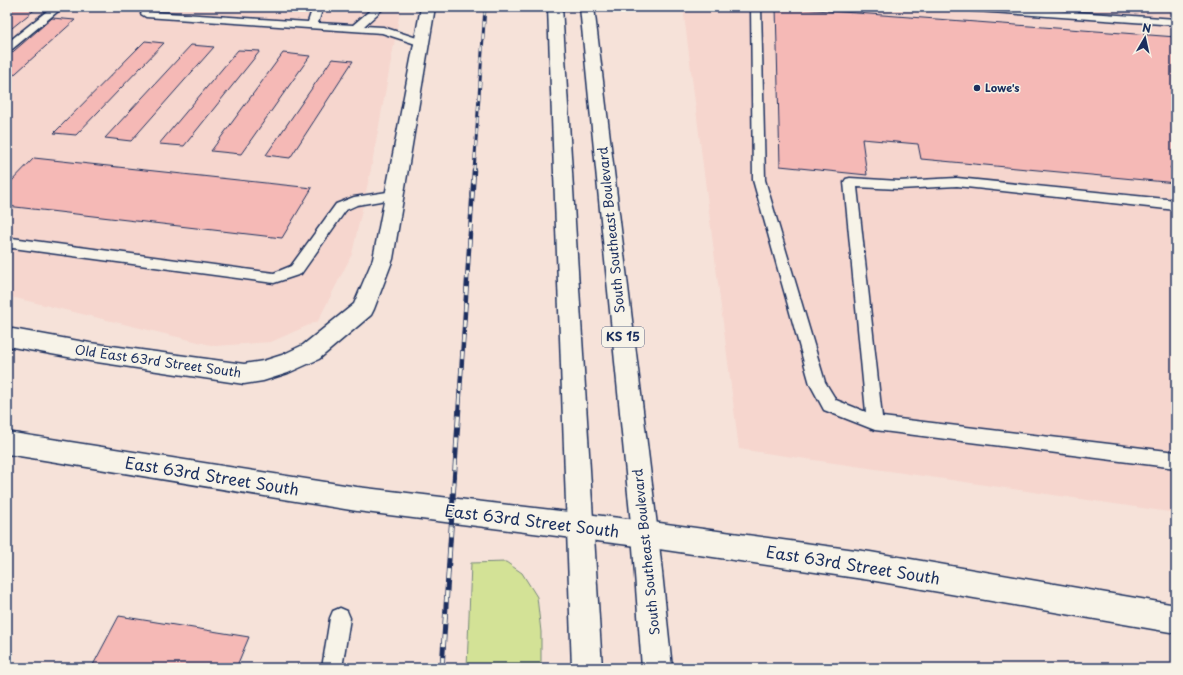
<svg xmlns="http://www.w3.org/2000/svg" width="1183" height="675" viewBox="0 0 1183 675" font-family="'Playpen Sans',sans-serif">
  <rect width="100%" height="100%" fill="#f6e2d9"/>
  <filter id="ink" filterUnits="userSpaceOnUse"><feTurbulence type="fractalNoise" baseFrequency=".025" numOctaves="2"/><feDisplacementMap in="SourceGraphic" scale="8" xChannelSelector="R" yChannelSelector="G"/><feConvolveMatrix kernelMatrix="1 2 1 2 8 2 1 2 1" color-interpolation-filters="sRGB"/></filter>
  <g filter="url(#ink)">
    <!-- built -->
    <g fill="#f6d6ce">
      <path d="M 7,7 L 401,7 L 370,174 L 352,254 L 318,321 L 271,342 L 215,346 L 7,296 Z"/>
      <path d="M 683,7 L 1176,7 L 1176,513 L 739,449 Z"/>
    </g>
    <!-- green -->
    <path fill="#d3e296" stroke="#77887a" d="M 506,562 L 522,573 L 537,597 L 541,632 L 541,668 L 467,668 L 471,563 Z"/>
    <!-- building -->
    <g fill="#f5b9b6" stroke="#1b2f5e">
      <path d="M 12,7 L 38,7 L 7,32 L 7,11 Z"/>
      <path d="M 776,7 L 1176,37 L 1176,167 L 1170,167 L 1176,177 L 1176,183 L 921,159 L 918,144 L 862,139 L 867,175 L 780,166 Z"/>
      <path d="M 52,18 L 75,20 L 7,81 L 7,57 Z"/>
      <path d="M 145,41 L 164,43 L 76,135 L 54,133 Z"/>
      <path d="M 191,45 L 214,47 L 131,141 L 105,138 Z"/>
      <path d="M 238,50 L 260,51 L 184,146 L 159,144 Z"/>
      <path d="M 283,53 L 310,56 L 241,154 L 211,151 Z"/>
      <path d="M 332,59 L 353,61 L 290,158 L 266,155 Z"/>
      <path d="M 34,158 L 312,188 L 282,238 L 7,206 L 7,186 Z"/>
      <path d="M 119,616 L 249,637 L 236,668 L 108,668 L 93,665 Z"/>
    </g>
    <g fill="none" stroke-linecap="round" stroke-linejoin="round">
      <!-- lane casing -->
      <g stroke="#1b2f5e" stroke-width="3">
        <g id="lane">
          <path d="M 52,7 L 63,7 L 11,50 L 7,51 L 7,43 Z"/>
          <path d="M 145,7 L 155,7 L 152,12 L 308,22 L 313,7 L 323,7 L 318,23 L 353,25 L 374,7 L 385,7 L 364,26 L 383,27 L 426,41 L 427,43 L 422,46 L 382,33 L 146,17 L 141,14 Z"/>
          <path d="M 751,7 L 761,7 L 765,180 L 825,382 L 836,400 L 866,412 L 844,182 L 846,179 L 850,178 L 899,181 L 957,178 L 1176,200 L 1176,210 L 957,186 L 899,189 L 857,187 L 882,417 L 1176,452 L 1176,468 L 875,430 L 824,410 L 810,384 L 753,180 Z"/>
          <path d="M 957,7 L 1003,7 L 1176,19 L 1176,25 L 962,10 Z"/>
          <path d="M 394,191 L 398,192 L 400,195 L 398,198 L 357,205 L 346,210 L 301,274 L 274,283 L 13,248 L 7,250 L 7,240 L 12,238 L 274,273 L 291,266 L 336,204 L 354,197 Z"/>
          <path d="M 340,608 L 347,611 L 350,618 L 342,668 L 322,668 L 330,618 L 333,611 Z"/>
        </g>
      </g>
      <!-- street casing -->
      <g stroke="#1b2f5e" stroke-width="3">
        <path id="street" d="M 421,7 L 435,7 L 393,259 L 374,309 L 371,315 L 319,359 L 288,373 L 263,381 L 244,384 L 90,361 L 7,346 L 7,328 L 90,343 L 244,364 L 263,361 L 282,355 L 303,345 L 354,304 L 373,259 Z"/>
      </g>
      <!-- secondary casing -->
      <g stroke="#1b2f5e" stroke-width="3">
        <path id="secondary" d="M 7,432 L 357,487 L 645,521 L 870,552 L 1176,605 L 1176,633 L 870,580 L 645,547 L 357,511 L 7,454 Z"/>
      </g>
      <!-- primary casing -->
      <g stroke="#1b2f5e" stroke-width="3">
        <g id="primary">
          <path d="M 548,7 L 562,7 L 602,668 L 572,668 Z"/>
          <path d="M 580,7 L 594,7 L 658,534 L 672,668 L 642,668 L 632,534 Z"/>
        </g>
      </g>
      <!-- lane -->
      <use href="#lane" fill="#f7f3e8" fill-rule="evenodd"/>
      <!-- street -->
      <use href="#street" fill="#f7f3e8" fill-rule="evenodd"/>
      <!-- secondary -->
      <use href="#secondary" fill="#f7f3e8" fill-rule="evenodd"/>
      <!-- primary -->
      <use href="#primary" fill="#f7f3e8" fill-rule="evenodd"/>
      <!-- rail-far2 casing -->
      <g stroke="#1b2f5e" stroke-width="3">
        <path id="rail-far2" d="M 474,171 L 485,7"/>
      </g>
      <!-- rail-far1 casing -->
      <g stroke="#1b2f5e" stroke-width="4.5">
        <path id="rail-far1" d="M 460,391 L 474,170"/>
      </g>
      <!-- rail casing -->
      <g stroke="#1b2f5e" stroke-width="5">
        <path id="rail" d="M 442,668 L 460,390"/>
      </g>
      <!-- rail-far2 -->
      <use href="#rail-far2" stroke="#f7f3e8" stroke-width="2" stroke-dasharray="6" stroke-linecap="butt"/>
      <!-- rail-far1 -->
      <use href="#rail-far1" stroke="#f7f3e8" stroke-width="3" stroke-dasharray="8" stroke-linecap="butt"/>
      <!-- rail -->
      <use href="#rail" stroke="#f7f3e8" stroke-width="3.5" stroke-dasharray="11" stroke-linecap="butt"/>
    </g>
  </g>
  <!-- markers -->
  <circle fill="#1b2f5e" stroke="#f7f3e8" stroke-width="1.5" cx="977" cy="88" r="4"/>
  <g text-anchor="middle" stroke-width="3" stroke-linejoin="round" paint-order="stroke">
    <!-- far-poi labels -->
    <g font-size="11" font-weight="bold" fill="#1b2f5e" stroke="#f7f3e8" text-anchor="start">
      <text x="985" y="92">Lowe's</text>
    </g>
    <!-- shield labels -->
    <rect fill="#f7f3e8" stroke="#5d6a87" stroke-width="1" x="602" y="327" width="42" height="20" rx="3"/>
    <g font-size="12" font-weight="bold" fill="#1b2f5e">
      <text x="623" y="341">KS 15</text>
    </g>
    <!-- street labels -->
    <g font-size="13" fill="#1b2f5e" stroke="#f7f3e8">
      <text transform="translate(611 230) rotate(-96)" y="5">South Southeast Boulevard</text>
      <text transform="translate(158 361) rotate(8)" y="5">Old East 63rd Street South</text>
      <text transform="translate(646 552) rotate(-96)" y="5">South Southeast Boulevard</text>
    </g>
    <!-- near-street labels -->
    <g font-size="16" fill="#1b2f5e" stroke="#f7f3e8">
      <text transform="translate(212 476) rotate(9)" y="6">East 63rd Street South</text>
      <text transform="translate(532 521) rotate(7)" y="6">East 63rd Street South</text>
      <text transform="translate(853 565) rotate(9)" y="6">East 63rd Street South</text>
    </g>
  </g>
  <!-- margin -->
  <rect width="1183" height="675" fill="none" stroke="#f7f3e8" stroke-width="24"/>
  <rect x="12" y="12" width="1159" height="651" fill="none" stroke="#1b2f5e" stroke-width="1.5" filter="url(#ink)"/>
  <!-- north arrow -->
  <g transform="translate(1145 38) rotate(9)" stroke="#f7f3e8" stroke-width="3" paint-order="stroke">
  <path d="M0-3L7 15L0 10L-7 15Z" fill="#1b2f5e"/>
  <text y="-6" font-size="11" font-weight="bold" text-anchor="middle" fill="#1b2f5e">N</text>
  </g>
</svg>
